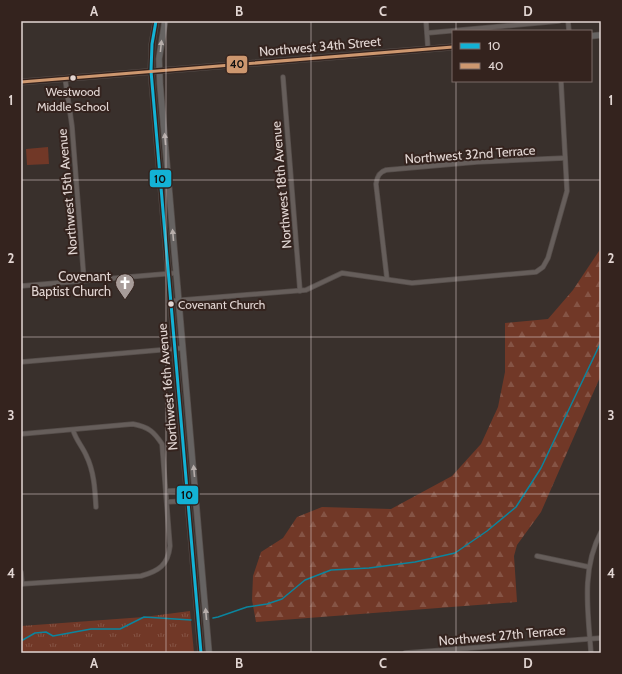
<svg xmlns="http://www.w3.org/2000/svg" width="622" height="674" viewBox="0 0 622 674" font-family="Cabin,sans-serif">
  <defs>
    <pattern id="forest-firs" width="22" height="20" patternUnits="userSpaceOnUse"><rect width="22" height="20" fill="#713827"/><path d="M5 1l3.5 6h-7zM16 11l3.5 6h-7z" fill="#855445"/></pattern>
    <pattern id="park-tufts" width="24" height="20" patternUnits="userSpaceOnUse"><rect width="24" height="20" fill="#713827"/><path d="M3 7l-1-3M5 7V3M7 7l1-3M15 17l-1-3M17 17v-4M19 17l1-3" fill="none" stroke="#855445"/></pattern>
  </defs>
  <rect width="100%" height="100%" fill="#39302c"/>
  <!-- green -->
  <path fill="#713827" d="M 48,147 L 49,164 L 27,165 L 26,149 Z"/>
  <!-- forest -->
  <path fill="url(#forest-firs)" d="M 601,248 L 601,375 L 541,512 L 517,545 L 514,556 L 517,602 L 256,622 L 252,600 L 253,576 L 261,552 L 283,538 L 297,517 L 322,507 L 391,509 L 452,476 L 481,444 L 498,407 L 505,372 L 505,323 L 548,319 L 573,290 Z"/>
  <!-- park -->
  <path fill="url(#park-tufts)" d="M 190,611 L 194,653 L 21,653 L 21,626 L 144,617 Z"/>
  <g fill="none" stroke-linecap="round" stroke-linejoin="round">
    <!-- stream -->
    <g stroke="#0b859e" stroke-width="1.5">
      <path d="M 213,618 L 218,617 L 247,607 L 267,604 L 282,599 L 305,580 L 331,570 L 369,568 L 415,562 L 455,553 L 487,531 L 516,507 L 541,468 L 601,342"/>
      <path d="M 21,641 L 35,633 L 46,632 L 53,636 L 91,629 L 120,629 L 144,617 L 191,620"/>
    </g>
    <!-- minor casing -->
    <g stroke="#564e4b" stroke-width="5.5">
      <g id="minor">
        <path d="M 426,21 L 428,49"/>
        <path d="M 568,21 L 569,31"/>
        <path d="M 427,33 L 559,21"/>
        <path d="M 283,77 L 300,291"/>
        <path d="M 65,78 L 72,126 L 84,280"/>
        <path d="M 387,279 L 376,184 C 377,177 379,172 386,170 L 477,162 L 565,158"/>
        <path d="M 21,286 L 176,273"/>
        <path d="M 170,301 L 306,290 L 342,273 L 412,283 L 536,272 L 543,267 L 548,258 L 567,191 L 561,81"/>
        <path d="M 21,362 L 183,348"/>
        <path d="M 73,430 C 76,440 82,446 86,455 C 94,471 95,489 96,507"/>
        <path d="M 21,434 L 133,424 C 149,427 154,432 162,444 L 170,546 C 168,565 159,571 141,576 L 21,584"/>
        <path d="M 166,491 L 195,490"/>
        <path d="M 167,502 L 183,501 L 196,497"/>
        <path d="M 537,556 L 589,567"/>
        <path d="M 21,572 L 22,584"/>
        <path d="M 405,653 L 601,638"/>
        <path d="M 591,653 C 588,612 581,569 601,532"/>
      </g>
    </g>
    <!-- secondary casing -->
    <g stroke="#564e4b" stroke-width="7">
      <g id="secondary">
        <path d="M 156,21 L 152,44 L 151,71 L 201,653"/>
        <path d="M 165,21 L 159,59 L 160,84 L 209,653"/>
        <path d="M 591,36 L 601,35"/>
        <path d="M 21,82 L 453,47"/>
      </g>
    </g>
    <!-- minor -->
    <use href="#minor" stroke="#665e5b" stroke-width="4"/>
    <!-- secondary -->
    <use href="#secondary" stroke="#666362" stroke-width="5.5"/>
    <!-- bus-1 casing -->
    <g stroke="#34231e" stroke-width="6">
      <path id="bus-1" d="M 156,21 L 152,44 L 151,71 L 201,653"/>
    </g>
    <!-- bus-2 casing -->
    <g stroke="#34231e" stroke-width="6">
      <path id="bus-2" d="M 21,82 L 453,47"/>
    </g>
    <!-- bus-1 -->
    <use href="#bus-1" stroke="#13b2d5" stroke-width="3"/>
    <!-- bus-2 -->
    <use href="#bus-2" stroke="#cd976f" stroke-width="3"/>
  </g>
  <!-- one-way arrows -->
  <defs><path id="oneway-solid" d="M-6-.8H1V-3.2L6.5 0L1 3.2V.8H-6Z"/></defs>
  <g fill="#b7aeab">
    <use href="#oneway-solid" transform="translate(161 46) rotate(-84)"/>
    <use href="#oneway-solid" transform="translate(165 139) rotate(-95)"/>
    <use href="#oneway-solid" transform="translate(173 235) rotate(-95)"/>
    <use href="#oneway-solid" transform="translate(194 471) rotate(-95)"/>
    <use href="#oneway-solid" transform="translate(206 614) rotate(-95)"/>
  </g>
  <!-- grid -->
  <path fill="none" stroke="#e2d6d3" stroke-width="1" stroke-opacity="0.55" d="M 166,21 L 166,653M 311,21 L 311,653M 456,21 L 456,31M 456,81 L 456,653M 21,180 L 601,180M 21,337 L 601,337M 21,494 L 601,494"/>
  <!-- icons -->
  <defs>
    <g id="church-pin" transform="scale(1)"><path d="M0 17L-7.5 6A9.5 9.5 0 1 1 7.5 6Z" fill="#a79c99" stroke="#34231e"/><path d="M-1.2-6h2.4v3.5h3.3v2.4h-3.3V6h-2.4V-.1h-3.3v-2.4h3.3Z" fill="#fff"/></g>
  </defs>
  <g fill-rule="evenodd">
    <use href="#church-pin" x="125" y="283"/>
  </g>
  <!-- markers -->
  <g fill="#e2d6d3" stroke="#34231e" stroke-width="1.5">
    <circle cx="73" cy="78" r="3.5"/>
    <circle cx="171" cy="304" r="3.5"/>
  </g>
  <g text-anchor="middle" stroke-width="4" stroke-linejoin="round" paint-order="stroke">
    <!-- bus labels -->
    <g font-size="12" fill="#e2d6d3" stroke="#34231e">
      <text x="73" y="96">Westwood<tspan x="73" dy="15">Middle School</tspan></text>
      <text x="178" y="309" text-anchor="start">Covenant Church</text>
    </g>
    <!-- street labels -->
    <g font-size="13" fill="#e2d6d3" stroke="#34231e">
      <text transform="translate(320 46) rotate(-5)" y="5">Northwest 34th Street</text>
      <text transform="translate(470 154) rotate(-4)" y="5">Northwest 32nd Terrace</text>
      <text transform="translate(281 185) rotate(-95)" y="5">Northwest 18th Avenue</text>
      <text transform="translate(67 192) rotate(-95)" y="5">Northwest 15th Avenue</text>
      <text transform="translate(167 387) rotate(-95)" y="5">Northwest 16th Avenue</text>
      <text transform="translate(502 635) rotate(-5)" y="5">Northwest 27th Terrace</text>
    </g>
    <!-- poi labels -->
    <g font-size="13" fill="#e2d6d3" stroke="#34231e" text-anchor="end">
      <text x="111" y="281">Covenant<tspan x="111" dy="15">Baptist Church</tspan></text>
    </g>
  </g>
  <g stroke="#34231e" stroke-width="1.5">
    <rect x="226" y="55" width="22" height="19" rx="4" fill="#cd976f"/>
    <rect x="149" y="169" width="23" height="19" rx="4" fill="#13b2d5"/>
    <rect x="176" y="485" width="23" height="20" rx="4" fill="#13b2d5"/>
  </g>
  <g font-size="11" text-anchor="middle" font-weight="bold" fill="#111">
    <text x="237" y="68">40</text>
    <text x="160" y="183">10</text>
    <text x="187" y="499">10</text>
  </g>
  <!-- border -->
  <rect width="622" height="674" fill="none" stroke="#34231e" stroke-width="44"/>
  <!-- legend -->
  <rect x="452" y="30" width="140" height="52" fill="#34231e" stroke="#7a6b66"/>
  <rect x="460" y="43" width="20" height="6" fill="#13b2d5" stroke="#7a6b66"/>
  <text x="488" y="50" font-size="12" fill="#e2d6d3">10</text>
  <rect x="460" y="63" width="20" height="6" fill="#cd976f" stroke="#7a6b66"/>
  <text x="488" y="70" font-size="12" fill="#e2d6d3">40</text>
  <rect x="22" y="22" width="578" height="630" fill="none" stroke="#e2d6d3" stroke-width="1.5"/>
  <g font-size="13" text-anchor="middle" font-weight="bold" fill="#e2d6d3">
    <text x="94" y="16">A</text>
    <text x="239" y="16">B</text>
    <text x="383" y="16">C</text>
    <text x="528" y="16">D</text>
    <text x="11" y="105">1</text>
    <text x="611" y="105">1</text>
    <text x="11" y="263">2</text>
    <text x="611" y="263">2</text>
    <text x="11" y="420">3</text>
    <text x="611" y="420">3</text>
    <text x="11" y="578">4</text>
    <text x="611" y="578">4</text>
    <text x="94" y="668">A</text>
    <text x="239" y="668">B</text>
    <text x="383" y="668">C</text>
    <text x="528" y="668">D</text>
  </g>
</svg>
